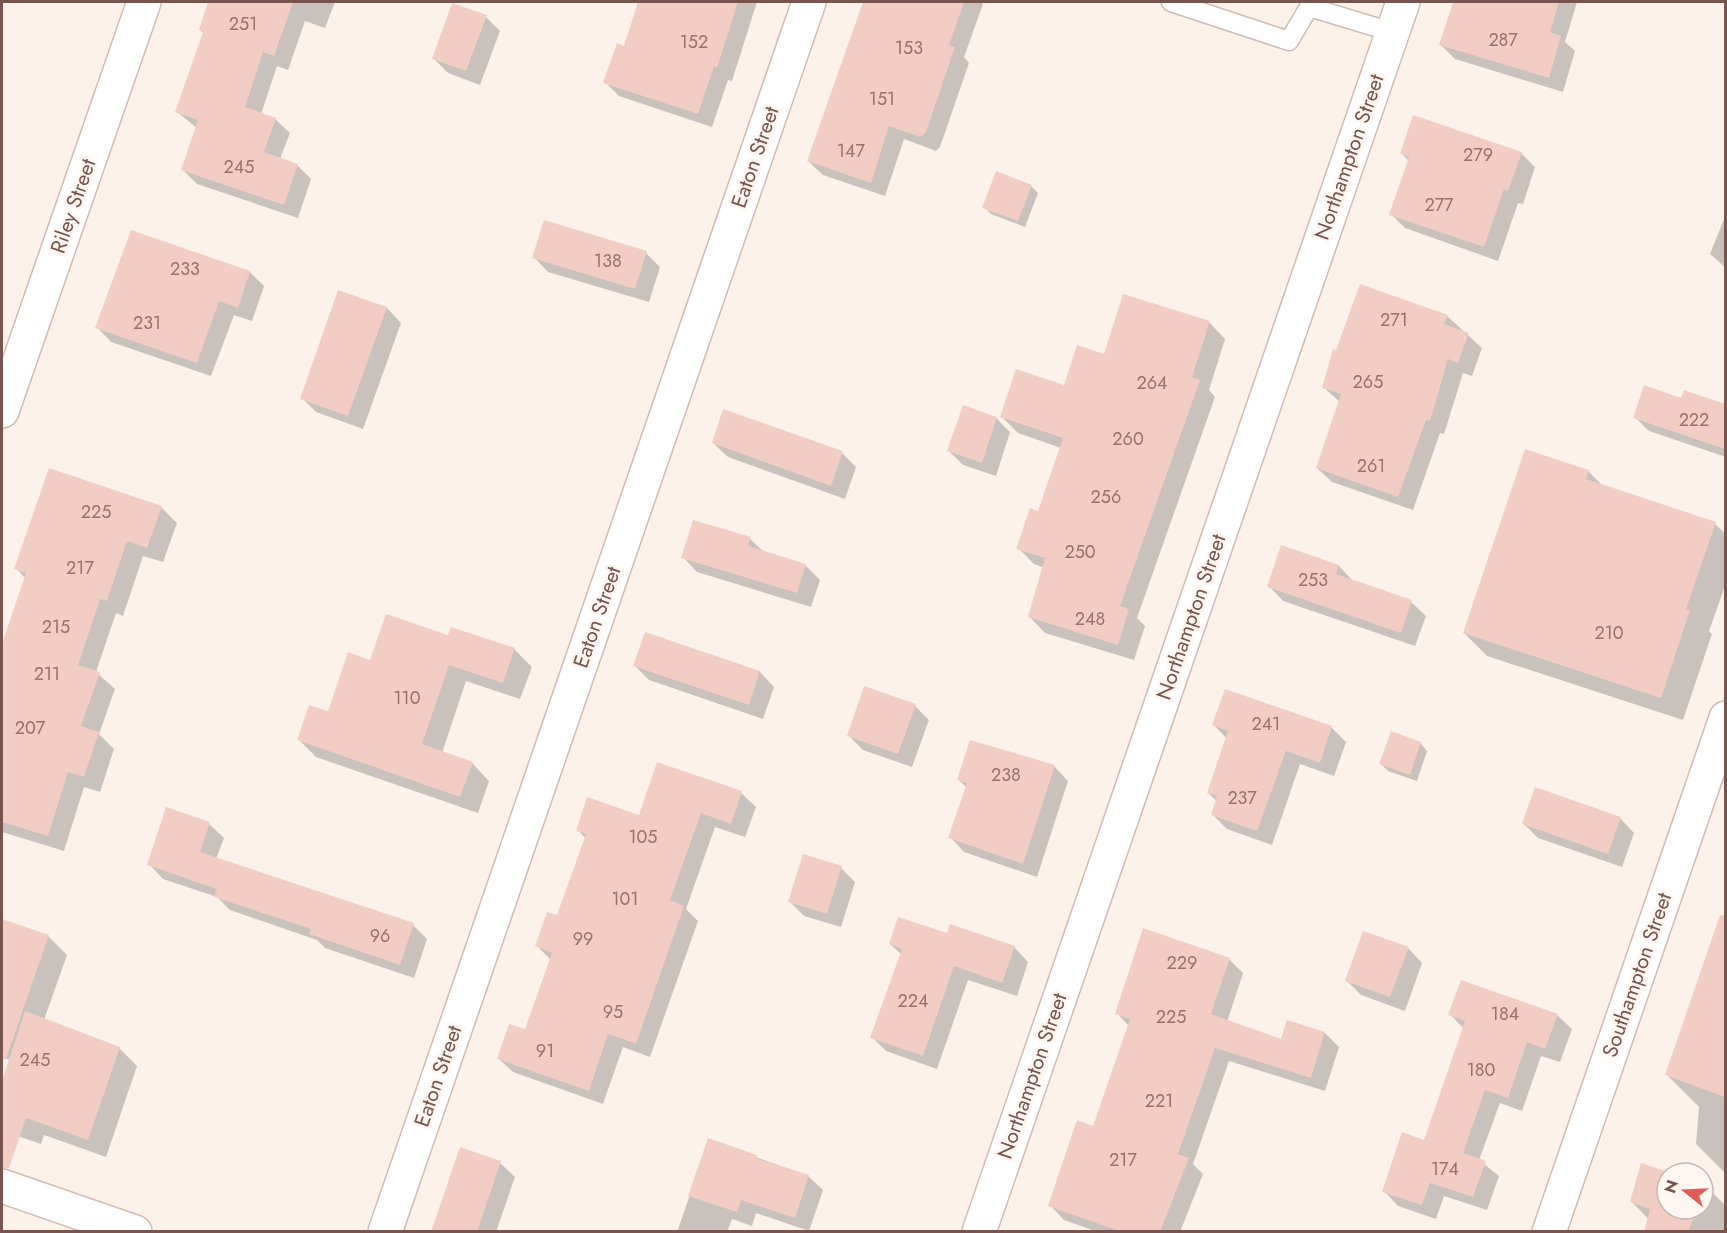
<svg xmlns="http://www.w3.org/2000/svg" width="1727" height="1233" viewBox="0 0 1727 1233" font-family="Jost,sans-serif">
  <rect width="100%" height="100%" fill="#fcf2ea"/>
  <!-- shadow -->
  <g fill="#0003">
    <path d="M 210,2 L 335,2 L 325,28 L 305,21 L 288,70 L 277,66 L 261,114 L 275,119 L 290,133 L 280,159 L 297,165 L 311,179 L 298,218 L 197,184 L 183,170 L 197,128 L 177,112 L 204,33 L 200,30 Z"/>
    <path d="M 640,2 L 757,2 L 732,81 L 728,80 L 712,127 L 619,96 L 605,82 L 625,48 Z"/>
    <path d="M 877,2 L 980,2 L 983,4 L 964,57 L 969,63 L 940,147 L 936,151 L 904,139 L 885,196 L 823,175 L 808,161 Z"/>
    <path d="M 1470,2 L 1577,2 L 1565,42 L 1575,51 L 1563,92 L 1455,59 L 1441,45 L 1468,9 Z"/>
    <path d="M 486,17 L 500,31 L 480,85 L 448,73 L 433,58 Z"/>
    <path d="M 1521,153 L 1535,167 L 1523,204 L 1518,203 L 1498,261 L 1405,228 L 1391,214 L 1409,161 L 1402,154 Z"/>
    <path d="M 1031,186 L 1038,193 L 1025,227 L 991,214 L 984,207 Z"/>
    <path d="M 1726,214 L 1726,268 L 1710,254 Z"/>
    <path d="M 646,253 L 660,267 L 649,302 L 548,272 L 534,257 Z"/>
    <path d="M 250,272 L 264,286 L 252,321 L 234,315 L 211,376 L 111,342 L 97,327 Z"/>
    <path d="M 339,292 L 387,308 L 401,323 L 363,429 L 316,412 L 302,398 Z"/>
    <path d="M 1447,316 L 1482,348 L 1472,376 L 1463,373 L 1444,434 L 1440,433 L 1413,510 L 1332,482 L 1317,468 L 1340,402 L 1323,387 Z"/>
    <path d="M 1209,322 L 1225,339 L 1209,390 L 1215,397 L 1137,618 L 1145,626 L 1134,660 L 1045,633 L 1029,616 L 1044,568 L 1034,564 L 1018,548 L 1039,513 L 1061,448 L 1018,433 L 1002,417 L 1065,387 L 1105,356 Z"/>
    <path d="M 1685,392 L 1726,405 L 1726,457 L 1649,431 L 1635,417 L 1682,400 Z"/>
    <path d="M 996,418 L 1010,432 L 996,476 L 963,465 L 949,451 Z"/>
    <path d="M 713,443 L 842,453 L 856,467 L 845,499 L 728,457 Z"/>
    <path d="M 1588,471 L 1604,487 L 1715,524 L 1726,534 L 1726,583 L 1709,631 L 1712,634 L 1683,720 L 1487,656 L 1464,633 Z"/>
    <path d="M 161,507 L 177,523 L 163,562 L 143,556 L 123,616 L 116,613 L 96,672 L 115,689 L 99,734 L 114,749 L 100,792 L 84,787 L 64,851 L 2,832 L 2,640 L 4,641 L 25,578 L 16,568 Z"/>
    <path d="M 750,539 L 764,552 L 805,565 L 820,580 L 811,607 L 697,572 L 683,557 Z"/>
    <path d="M 1339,566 L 1353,581 L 1411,602 L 1426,616 L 1415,646 L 1283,601 L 1269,586 Z"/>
    <path d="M 449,637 L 514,649 L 532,667 L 520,699 L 466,681 L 442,753 L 472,763 L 489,781 L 478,813 L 316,757 L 299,740 L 329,713 L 371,662 Z"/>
    <path d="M 635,666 L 760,672 L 774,687 L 763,719 L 649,680 Z"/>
    <path d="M 1226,691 L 1332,728 L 1346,742 L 1334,776 L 1300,764 L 1272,845 L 1227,829 L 1212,814 L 1217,801 L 1208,793 L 1227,739 L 1214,725 Z"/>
    <path d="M 915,706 L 929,720 L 912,767 L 863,750 L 848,735 Z"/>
    <path d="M 1392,733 L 1421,744 L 1427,751 L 1417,781 L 1388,771 L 1381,764 Z"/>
    <path d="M 1054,766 L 1068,781 L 1037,877 L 964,852 L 950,837 L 967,788 L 959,780 Z"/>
    <path d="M 741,793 L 756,807 L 745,837 L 715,827 L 686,909 L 698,921 L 650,1057 L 623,1047 L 603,1104 L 513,1072 L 498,1058 L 526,1031 L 551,960 L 537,946 L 558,917 L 586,839 L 578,830 Z"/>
    <path d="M 1620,818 L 1634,833 L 1622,867 L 1538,838 L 1524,824 Z"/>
    <path d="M 209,824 L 224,838 L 216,859 L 413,925 L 427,939 L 414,978 L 325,948 L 317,940 L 230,910 L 217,897 L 163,879 L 149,864 Z"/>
    <path d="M 841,868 L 855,882 L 841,927 L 804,916 L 790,902 Z"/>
    <path d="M 2,920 L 49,937 L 67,955 L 44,1020 L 119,1048 L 137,1066 L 106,1157 L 44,1135 L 41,1144 L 9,1133 L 2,1125 L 2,1085 L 10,1060 L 2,1057 Z"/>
    <path d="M 948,935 L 1014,947 L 1028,962 L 1017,996 L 968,980 L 937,1069 L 886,1051 L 872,1037 L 901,954 L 890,944 Z"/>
    <path d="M 1408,948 L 1422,963 L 1405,1011 L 1361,995 L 1347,981 Z"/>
    <path d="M 1708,951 L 1726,957 L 1726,1174 L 1696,1144 L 1699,1107 L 1667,1075 Z"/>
    <path d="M 1229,959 L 1243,973 L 1227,1022 L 1282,1040 L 1325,1033 L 1339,1047 L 1325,1091 L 1229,1061 L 1193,1164 L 1203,1174 L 1180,1232 L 1098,1232 L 1064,1220 L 1050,1205 L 1094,1127 L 1129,1026 L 1117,1013 Z"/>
    <path d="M 1450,1014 L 1557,1015 L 1572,1029 L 1560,1062 L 1541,1056 L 1522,1111 L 1500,1103 L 1479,1160 L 1499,1176 L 1487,1210 L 1444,1196 L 1436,1219 L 1398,1206 L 1384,1191 L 1425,1141 L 1464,1029 Z"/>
    <path d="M 709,1140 L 808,1176 L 823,1190 L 809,1231 L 756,1213 L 752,1226 L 732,1219 L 727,1232 L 677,1232 Z"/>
    <path d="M 500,1163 L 515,1177 L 496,1232 L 433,1232 Z"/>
    <path d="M 1667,1173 L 1667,1209 L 1703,1209 L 1703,1185 L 1706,1186 L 1726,1206 L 1726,1232 L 1661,1232 L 1631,1201 Z"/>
  </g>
  <!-- building -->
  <g fill="#f1cdc3">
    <path d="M 208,2 L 293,2 L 274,56 L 263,52 L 245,107 L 276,118 L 264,152 L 298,164 L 284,205 L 181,170 L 198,120 L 175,112 L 203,32 L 199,30 Z"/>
    <path d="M 638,2 L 738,2 L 717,68 L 714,66 L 698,114 L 603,83 L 617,43 L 624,46 Z"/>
    <path d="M 863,2 L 964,2 L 949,45 L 955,47 L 926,132 L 921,137 L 889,126 L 871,183 L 807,161 Z"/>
    <path d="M 1453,2 L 1559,2 L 1550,32 L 1561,36 L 1549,78 L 1439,45 Z"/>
    <path d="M 452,3 L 487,15 L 466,71 L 432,59 Z"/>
    <path d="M 1413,115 L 1522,152 L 1508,191 L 1504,189 L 1484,247 L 1389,215 L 1409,157 L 1400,154 Z"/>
    <path d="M 996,171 L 1032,185 L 1018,221 L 982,208 Z"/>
    <path d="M 544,220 L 647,251 L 635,289 L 532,258 Z"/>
    <path d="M 131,230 L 250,271 L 238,308 L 219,301 L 197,363 L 95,328 Z"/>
    <path d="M 1360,284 L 1448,315 L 1444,324 L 1469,333 L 1458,363 L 1448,359 L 1430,421 L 1426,420 L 1398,497 L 1316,468 L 1341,394 L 1322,388 L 1333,349 L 1336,350 Z"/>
    <path d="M 338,290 L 387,307 L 348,416 L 300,399 Z"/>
    <path d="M 1123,294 L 1210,321 L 1192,377 L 1200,380 L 1120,606 L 1129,609 L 1118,645 L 1028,617 L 1045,558 L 1016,549 L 1030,508 L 1038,511 L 1063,438 L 1000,417 L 1016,369 L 1064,385 L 1077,345 L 1104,354 Z"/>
    <path d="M 1644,385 L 1681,398 L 1684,390 L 1725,404 L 1725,449 L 1633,418 Z"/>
    <path d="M 963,405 L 997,417 L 982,463 L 947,451 Z"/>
    <path d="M 723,409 L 843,451 L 831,486 L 712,443 Z"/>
    <path d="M 1525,449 L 1589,470 L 1586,479 L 1716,522 L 1686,609 L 1690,610 L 1661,698 L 1463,633 Z"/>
    <path d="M 49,468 L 162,506 L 147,548 L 127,541 L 107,601 L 100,599 L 78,665 L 100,672 L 81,726 L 99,732 L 84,777 L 68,772 L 48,836 L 2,822 L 2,644 L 26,573 L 14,569 Z"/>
    <path d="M 693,520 L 751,537 L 748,546 L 806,564 L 797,593 L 681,558 Z"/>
    <path d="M 1281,545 L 1339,565 L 1336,574 L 1412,600 L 1401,633 L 1267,587 Z"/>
    <path d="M 386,614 L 448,635 L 451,627 L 515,648 L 503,683 L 449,665 L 422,744 L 473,762 L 460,797 L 297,740 L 309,705 L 328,711 L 348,652 L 370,660 Z"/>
    <path d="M 645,632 L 760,671 L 749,705 L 633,666 Z"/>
    <path d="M 864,686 L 916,704 L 898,754 L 847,736 Z"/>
    <path d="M 1225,689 L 1332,726 L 1320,763 L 1286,751 L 1257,831 L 1211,815 L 1217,796 L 1207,793 L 1228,731 L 1212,725 Z"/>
    <path d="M 1391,731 L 1421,742 L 1410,775 L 1379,764 Z"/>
    <path d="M 970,740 L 1055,765 L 1023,864 L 948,838 L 967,783 L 957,780 Z"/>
    <path d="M 657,762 L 742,791 L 731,824 L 701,813 L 670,900 L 684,906 L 636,1044 L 608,1034 L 589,1091 L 497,1059 L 509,1024 L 525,1029 L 552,953 L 535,946 L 547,912 L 557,915 L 586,834 L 576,831 L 587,797 L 639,815 Z"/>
    <path d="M 1535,787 L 1621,817 L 1608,854 L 1522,824 Z"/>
    <path d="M 166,807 L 210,822 L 200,852 L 414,923 L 400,965 L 309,934 L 311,929 L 214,897 L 217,889 L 147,865 Z"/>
    <path d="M 803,854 L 842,866 L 827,914 L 788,902 Z"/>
    <path d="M 1720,915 L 1725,916 L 1725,1097 L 1665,1075 Z"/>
    <path d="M 898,917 L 947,933 L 950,924 L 1015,946 L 1002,983 L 954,966 L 923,1056 L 870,1038 L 902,949 L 889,944 Z"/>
    <path d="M 2,919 L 49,935 L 6,1059 L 2,1059 Z"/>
    <path d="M 1143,928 L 1230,958 L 1211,1014 L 1281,1039 L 1287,1020 L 1325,1032 L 1311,1078 L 1215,1048 L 1178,1154 L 1189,1158 L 1160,1232 L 1122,1232 L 1048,1206 L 1077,1120 L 1093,1126 L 1130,1019 L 1115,1014 Z"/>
    <path d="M 1363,931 L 1409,947 L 1390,997 L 1345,981 Z"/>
    <path d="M 1461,980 L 1558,1014 L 1545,1049 L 1527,1042 L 1508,1098 L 1485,1090 L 1463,1153 L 1486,1161 L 1473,1197 L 1430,1183 L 1422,1205 L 1382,1192 L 1402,1132 L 1424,1140 L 1465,1021 L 1448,1015 Z"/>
    <path d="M 25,1011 L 120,1047 L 88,1140 L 26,1118 L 9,1168 L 2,1168 L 2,1081 Z"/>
    <path d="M 708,1138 L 757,1155 L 756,1158 L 809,1175 L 795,1218 L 741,1200 L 737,1212 L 688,1196 Z"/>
    <path d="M 460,1147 L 501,1161 L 477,1232 L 431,1232 Z"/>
    <path d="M 1641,1163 L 1671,1173 L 1667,1173 L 1667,1209 L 1697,1209 L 1688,1232 L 1644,1232 L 1650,1209 L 1630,1202 Z"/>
  </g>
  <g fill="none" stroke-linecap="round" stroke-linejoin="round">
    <!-- lane casing -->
    <g stroke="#d1bbb2" stroke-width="21">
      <path id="lane" d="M 1171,2 L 1289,41 L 1309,7 L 1392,32"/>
    </g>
    <!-- street casing -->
    <g stroke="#d1bbb2" stroke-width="36">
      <g id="street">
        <path d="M 2,411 L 144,2"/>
        <path d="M 2,1186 L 135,1232"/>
        <path d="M 385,1232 L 809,2"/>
        <path d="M 979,1232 L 1403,2"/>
        <path d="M 1549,1232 L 1726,718"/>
      </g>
    </g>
    <!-- lane -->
    <use href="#lane" stroke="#fff" stroke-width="18"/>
    <!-- street -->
    <use href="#street" stroke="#fff" stroke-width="33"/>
  </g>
  <g text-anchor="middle" stroke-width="6" stroke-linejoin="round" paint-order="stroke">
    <!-- number labels -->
    <g font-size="18" fill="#96736b">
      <text x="243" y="30">251</text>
      <text x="1503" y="46">287</text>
      <text x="694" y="48">152</text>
      <text x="909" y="54">153</text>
      <text x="882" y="105">151</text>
      <text x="851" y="157">147</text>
      <text x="1478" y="161">279</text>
      <text x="239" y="173">245</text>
      <text x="1439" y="211">277</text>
      <text x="608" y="267">138</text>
      <text x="185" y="275">233</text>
      <text x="1394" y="326">271</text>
      <text x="147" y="329">231</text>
      <text x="1368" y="388">265</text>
      <text x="1152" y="389">264</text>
      <text x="1694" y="426">222</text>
      <text x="1128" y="445">260</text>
      <text x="1371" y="472">261</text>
      <text x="1106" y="503">256</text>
      <text x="96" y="518">225</text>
      <text x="1080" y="558">250</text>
      <text x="80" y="574">217</text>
      <text x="1313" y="586">253</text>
      <text x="1090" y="625">248</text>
      <text x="56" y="633">215</text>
      <text x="1609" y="639">210</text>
      <text x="47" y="680">211</text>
      <text x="407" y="704">110</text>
      <text x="1266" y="730">241</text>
      <text x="30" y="734">207</text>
      <text x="1006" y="781">238</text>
      <text x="1242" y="804">237</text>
      <text x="643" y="843">105</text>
      <text x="625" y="905">101</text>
      <text x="380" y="942">96</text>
      <text x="583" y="945">99</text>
      <text x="1182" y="969">229</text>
      <text x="913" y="1007">224</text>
      <text x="613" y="1018">95</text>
      <text x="1505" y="1020">184</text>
      <text x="1171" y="1023">225</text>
      <text x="545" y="1057">91</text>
      <text x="35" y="1066">245</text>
      <text x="1481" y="1076">180</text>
      <text x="1159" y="1107">221</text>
      <text x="1123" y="1166">217</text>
      <text x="1445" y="1175">174</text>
    </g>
    <!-- street labels -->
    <g font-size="21" fill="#77554e" stroke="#fef7f1">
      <text transform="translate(755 157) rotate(-71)" y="7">Eaton Street</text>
      <text transform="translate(1349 157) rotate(-71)" y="7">Northampton Street</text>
      <text transform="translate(73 206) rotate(-71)" y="7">Riley Street</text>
      <text transform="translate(597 617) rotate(-71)" y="7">Eaton Street</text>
      <text transform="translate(1191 617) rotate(-71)" y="7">Northampton Street</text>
      <text transform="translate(1637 975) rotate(-71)" y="7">Southampton Street</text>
      <text transform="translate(438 1076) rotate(-71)" y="7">Eaton Street</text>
      <text transform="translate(1032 1076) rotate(-71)" y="7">Northampton Street</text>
    </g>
  </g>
  <!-- border -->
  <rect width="1727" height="1233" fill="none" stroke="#77554e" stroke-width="6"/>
  <!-- north arrow -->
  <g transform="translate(1685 1191) rotate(288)"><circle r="28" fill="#fef7f1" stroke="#c8b6b0" stroke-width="1.5"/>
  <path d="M0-4.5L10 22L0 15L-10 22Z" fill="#e15c55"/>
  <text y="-9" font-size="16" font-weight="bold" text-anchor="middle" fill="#77554e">N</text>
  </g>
</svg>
